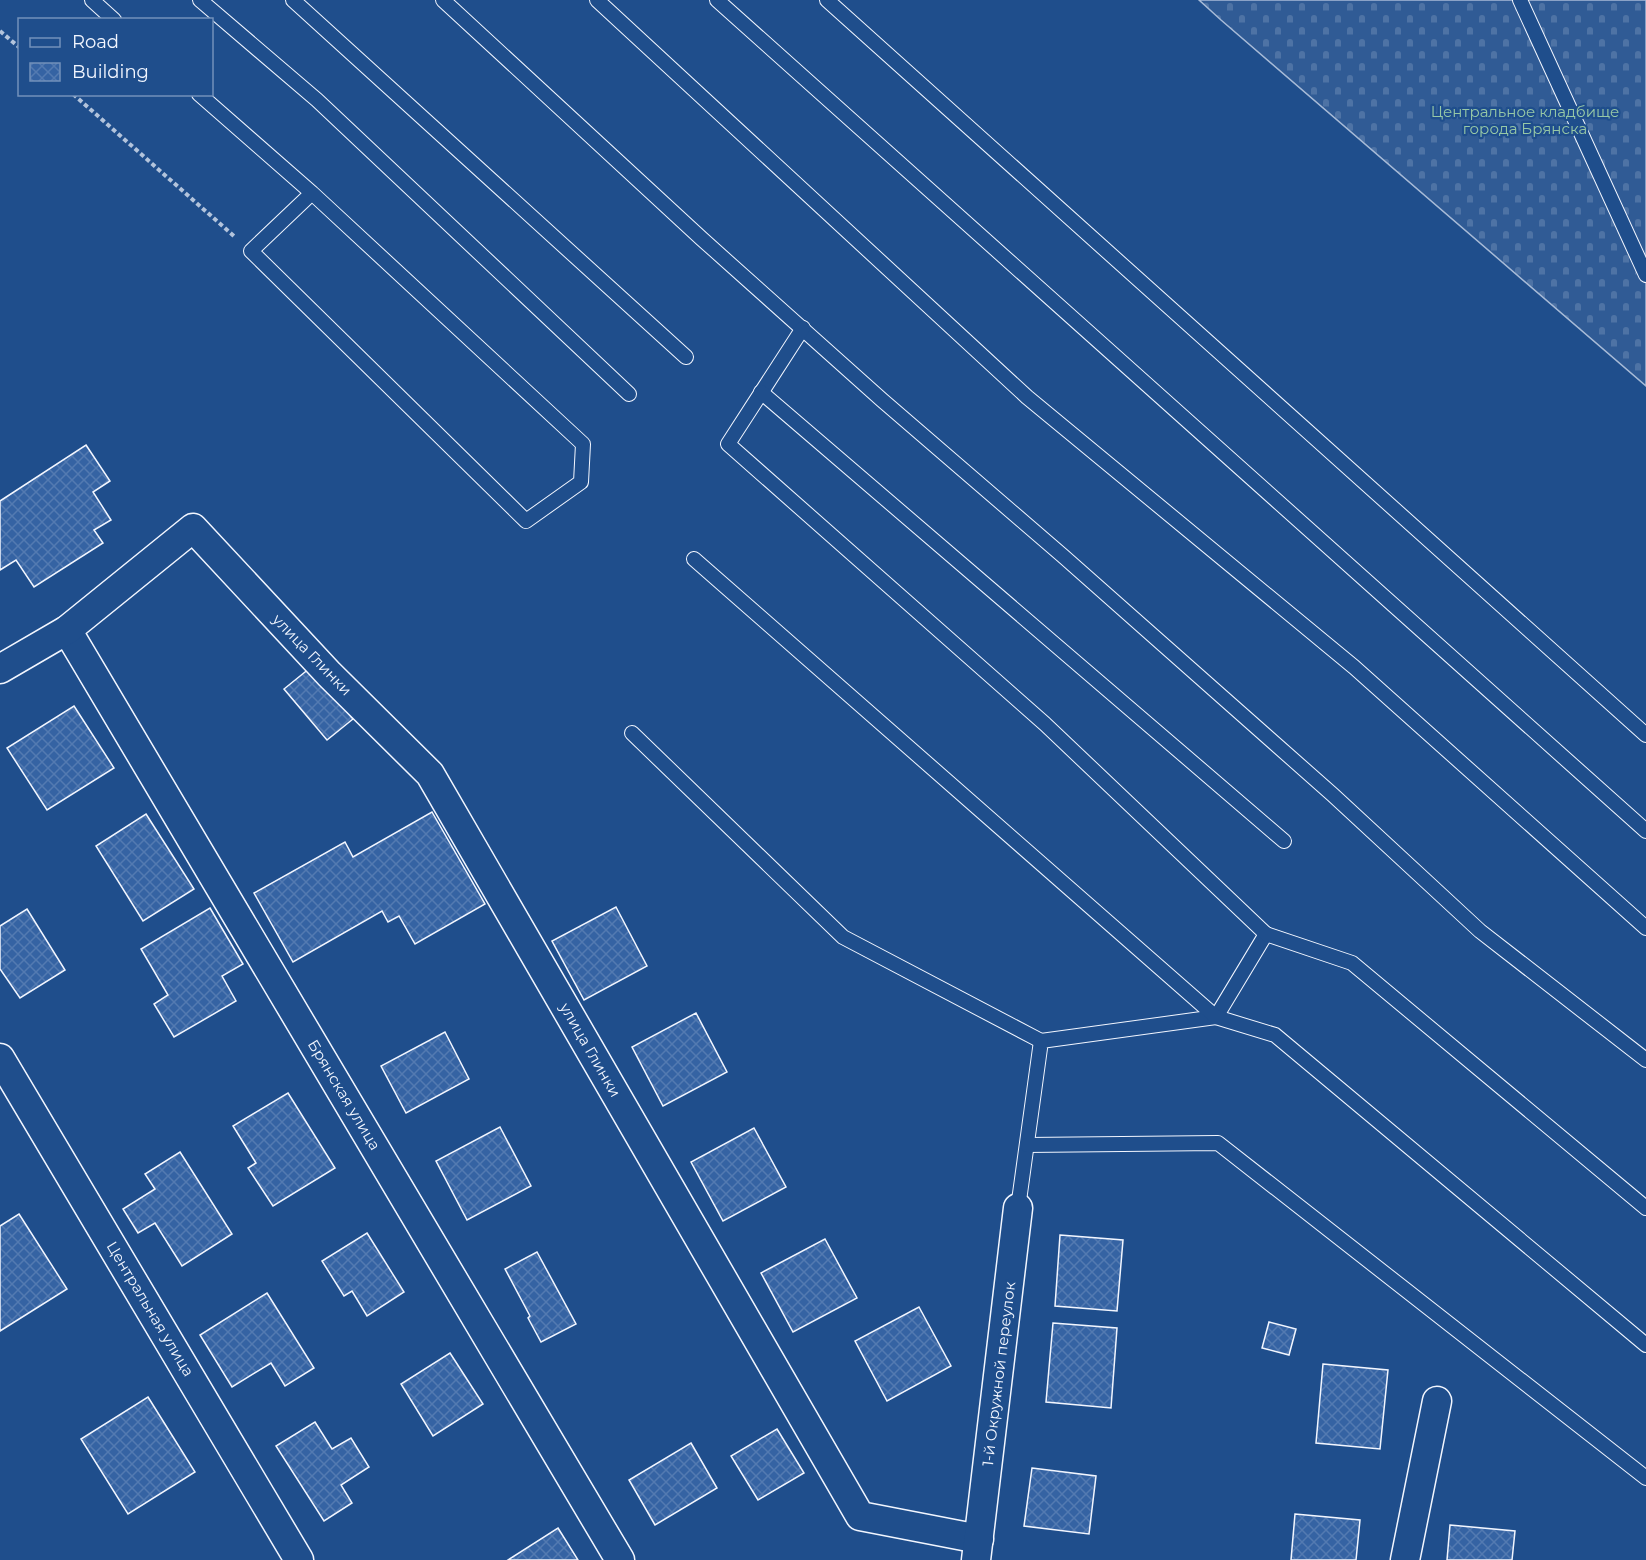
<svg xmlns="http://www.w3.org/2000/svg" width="1646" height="1560" viewBox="0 0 1646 1560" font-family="Montserrat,sans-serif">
  <defs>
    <pattern id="cemetery-stones" width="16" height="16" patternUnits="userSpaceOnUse" patternTransform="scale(1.5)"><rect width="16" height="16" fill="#305b95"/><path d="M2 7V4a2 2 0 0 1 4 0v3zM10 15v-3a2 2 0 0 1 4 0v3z" fill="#4e73a5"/></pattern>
    <pattern id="building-cross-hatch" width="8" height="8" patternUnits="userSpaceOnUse" patternTransform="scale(1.5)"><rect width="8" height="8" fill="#3563a3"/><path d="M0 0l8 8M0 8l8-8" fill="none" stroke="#537ab1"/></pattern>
  </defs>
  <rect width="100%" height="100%" fill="#1f4e8c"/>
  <!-- cemetery -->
  <path fill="url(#cemetery-stones)" stroke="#a8bbd7" stroke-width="1.5" d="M 1199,0 L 1646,0 L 1646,386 L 1221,20 Z"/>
  <!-- building -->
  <g fill="url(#building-cross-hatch)" stroke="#f2f6ff" stroke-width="1.5">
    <path d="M 86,445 L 110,481 L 93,492 L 111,520 L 94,530 L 103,543 L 34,587 L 16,560 L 0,570 L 0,501 Z"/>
    <path d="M 310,668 L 353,719 L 327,740 L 284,689 Z"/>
    <path d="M 74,706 L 114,768 L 47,810 L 7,748 Z"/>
    <path d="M 432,812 L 485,904 L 415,944 L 399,916 L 388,922 L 382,911 L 293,962 L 254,893 L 345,842 L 353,857 Z"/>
    <path d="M 146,814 L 194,889 L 143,921 L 96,846 Z"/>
    <path d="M 616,907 L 647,966 L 584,1000 L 552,941 Z"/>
    <path d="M 210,908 L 243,964 L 222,976 L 236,1001 L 174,1037 L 154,1004 L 168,995 L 141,949 Z"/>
    <path d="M 27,909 L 65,970 L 20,998 L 0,969 L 0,926 Z"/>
    <path d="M 696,1013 L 727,1072 L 663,1106 L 632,1047 Z"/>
    <path d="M 445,1032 L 469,1079 L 406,1113 L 381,1066 Z"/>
    <path d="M 288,1093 L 335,1168 L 273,1206 L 248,1168 L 256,1163 L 233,1126 Z"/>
    <path d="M 500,1127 L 531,1186 L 467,1220 L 436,1161 Z"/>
    <path d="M 754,1128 L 786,1187 L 723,1221 L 691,1162 Z"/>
    <path d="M 180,1152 L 232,1234 L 182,1266 L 155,1223 L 138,1233 L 123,1209 L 155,1189 L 145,1174 Z"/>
    <path d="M 19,1214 L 67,1289 L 0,1331 L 0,1226 Z"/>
    <path d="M 367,1233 L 404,1292 L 367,1316 L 352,1291 L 344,1296 L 322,1261 Z"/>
    <path d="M 1060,1235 L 1123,1240 L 1117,1311 L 1055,1306 Z"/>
    <path d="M 825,1239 L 857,1298 L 793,1332 L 761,1273 Z"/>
    <path d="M 537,1252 L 576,1324 L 541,1342 L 528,1318 L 530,1316 L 505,1269 Z"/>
    <path d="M 267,1293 L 314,1368 L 285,1386 L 271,1363 L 232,1387 L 200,1335 Z"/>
    <path d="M 919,1307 L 951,1366 L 887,1401 L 855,1341 Z"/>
    <path d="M 1269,1322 L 1296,1329 L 1289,1355 L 1262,1348 Z"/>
    <path d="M 1053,1323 L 1117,1328 L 1111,1408 L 1046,1402 Z"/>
    <path d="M 450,1353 L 483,1404 L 433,1436 L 401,1384 Z"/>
    <path d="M 1323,1364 L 1388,1370 L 1380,1449 L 1316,1443 Z"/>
    <path d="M 148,1397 L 195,1472 L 128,1514 L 81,1439 Z"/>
    <path d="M 315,1422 L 332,1449 L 351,1438 L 369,1467 L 341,1485 L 352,1503 L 324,1521 L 276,1446 Z"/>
    <path d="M 777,1429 L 804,1473 L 758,1500 L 731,1456 Z"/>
    <path d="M 691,1443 L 717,1488 L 655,1525 L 629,1480 Z"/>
    <path d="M 1032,1468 L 1096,1476 L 1089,1534 L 1024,1526 Z"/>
    <path d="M 1295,1514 L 1360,1520 L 1356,1560 L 1291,1560 Z"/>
    <path d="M 1450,1525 L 1515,1531 L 1512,1560 L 1447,1560 Z"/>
    <path d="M 558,1528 L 578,1560 L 508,1560 Z"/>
  </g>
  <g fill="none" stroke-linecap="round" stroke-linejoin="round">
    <!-- lane casing -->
    <g stroke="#f2f6ff" stroke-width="16">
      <g id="lane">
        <path d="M 92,0 L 114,20"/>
        <path d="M 200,0 L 317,100 L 629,394"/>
        <path d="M 293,0 L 686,357"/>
        <path d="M 443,0 L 702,239 L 882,400 L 1063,556 L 1333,795 L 1480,931 L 1646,1060"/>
        <path d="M 597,0 L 1027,397 L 1354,667 L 1646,928"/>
        <path d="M 717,0 L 1646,831"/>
        <path d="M 827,0 L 1646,735"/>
        <path d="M 1520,0 L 1646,275"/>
        <path d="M 199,94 L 312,193 L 583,444 L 581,482 L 526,521 L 251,251 L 312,193"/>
        <path d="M 803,328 L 728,444 L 1045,724 L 1266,934 L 1216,1017 L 1041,1041 L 1018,1208"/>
        <path d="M 761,392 L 1284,841"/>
        <path d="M 694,559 L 1216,1017 L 1275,1035 L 1646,1345"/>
        <path d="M 632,733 L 843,937 L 1041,1041"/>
        <path d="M 1266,934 L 1352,963 L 1646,1208"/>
        <path d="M 1027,1145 L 1218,1143 L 1646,1478"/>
      </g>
    </g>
    <!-- street casing -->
    <g stroke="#f2f6ff" stroke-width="31">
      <g id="street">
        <path d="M 67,630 L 620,1560"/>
        <path d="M 0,669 L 67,630 L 193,528 L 329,674 L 430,774 L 860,1516 L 979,1539"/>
        <path d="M 0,1058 L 299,1560"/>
        <path d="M 976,1560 L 1018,1208"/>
        <path d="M 1405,1560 L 1437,1401"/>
      </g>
    </g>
    <!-- path -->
    <g stroke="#b3c4dc" stroke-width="4" stroke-dasharray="4.5 3" stroke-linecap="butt">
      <path d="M 0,31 L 20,48"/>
      <path d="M 73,94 L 235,237"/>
    </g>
    <!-- lane -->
    <use href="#lane" stroke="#1f4e8c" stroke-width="14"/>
    <!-- street -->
    <use href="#street" stroke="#1f4e8c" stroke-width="28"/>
  </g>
  <g text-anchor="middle" stroke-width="4.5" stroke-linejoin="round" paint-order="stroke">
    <!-- park labels -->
    <g font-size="15" fill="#97c8a6" stroke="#1f4e8c">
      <text x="1525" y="117">Центральное кладбище<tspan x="1525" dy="17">города Брянска</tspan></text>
    </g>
    <!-- street labels -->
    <g font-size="15" fill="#f2f6ff" stroke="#1f4e8c">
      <text transform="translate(312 655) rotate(46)" y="5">улица Глинки</text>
      <text transform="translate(590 1050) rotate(60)" y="5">улица Глинки</text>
      <text transform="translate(344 1095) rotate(59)" y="5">Брянская улица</text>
      <text transform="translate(150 1309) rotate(59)" y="5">Центральная улица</text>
      <text transform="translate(999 1374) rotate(-83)" y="5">1-й Окружной переулок</text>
    </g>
  </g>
  <!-- legend -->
  <rect x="18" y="18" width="195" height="78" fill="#1f4e8c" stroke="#7391ba" stroke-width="1.5"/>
  <rect x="30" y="38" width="30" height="9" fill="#1f4e8c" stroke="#7391ba" stroke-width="1.5"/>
  <text x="72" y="48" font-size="18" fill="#f2f6ff">Road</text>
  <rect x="30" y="63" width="30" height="18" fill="url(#building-cross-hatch)" stroke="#7391ba" stroke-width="1.5"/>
  <text x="72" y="78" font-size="18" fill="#f2f6ff">Building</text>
</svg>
